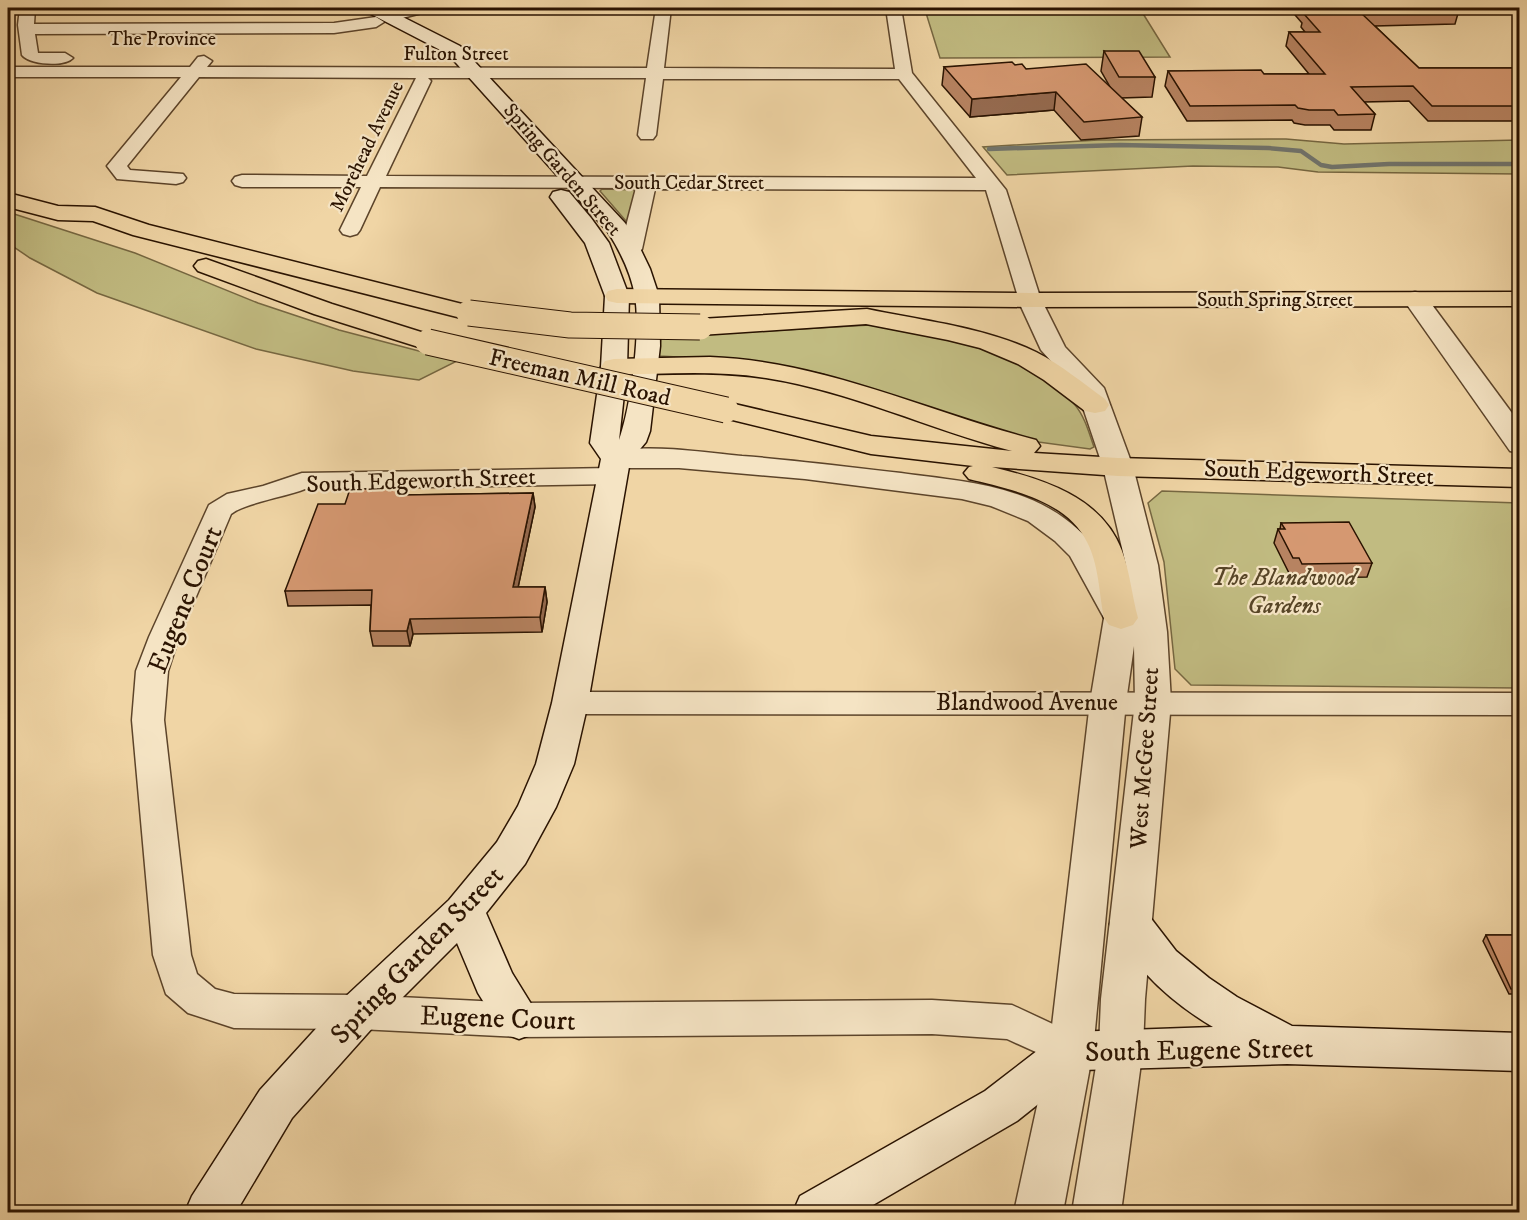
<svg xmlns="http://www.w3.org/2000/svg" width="1527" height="1220" viewBox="0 0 1527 1220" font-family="'IM FELL DW Pica',serif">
  <rect width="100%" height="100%" fill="#f0d5a5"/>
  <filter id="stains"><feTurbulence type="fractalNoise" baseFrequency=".00333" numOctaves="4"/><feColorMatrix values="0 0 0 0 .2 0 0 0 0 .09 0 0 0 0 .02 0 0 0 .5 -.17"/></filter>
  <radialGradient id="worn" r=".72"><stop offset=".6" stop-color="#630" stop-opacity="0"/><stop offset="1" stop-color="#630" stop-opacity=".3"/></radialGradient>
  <!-- green -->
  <g fill="#c1bb81" stroke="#766741" stroke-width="1.5">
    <path d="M 1142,12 L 1170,57 L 940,58 L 926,13 Z"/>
    <path d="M 1286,139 L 1344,144 L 1519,140 L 1519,174 L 1318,172 L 1278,167 L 1193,166 L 1007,175 L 983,147 L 1098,140 Z"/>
    <path d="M 602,189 L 637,190 L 630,222 L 626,221 L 600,191 Z"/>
    <path d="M 8,212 L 135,253 L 258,303 L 339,330 L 457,361 L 419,380 L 353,371 L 256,349 L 97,293 L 30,258 L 8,243 Z"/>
    <path d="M 870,325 C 939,339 1027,347 1075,405 C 1085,417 1089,433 1094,447 L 1090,449 L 1016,439 L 823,374 L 785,366 L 734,360 L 659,356 L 661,337 Z"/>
    <path d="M 1162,491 L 1519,503 L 1519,688 L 1191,685 L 1175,669 L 1164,562 L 1148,503 Z"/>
  </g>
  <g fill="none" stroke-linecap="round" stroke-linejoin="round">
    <!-- stream -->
    <path stroke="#71746c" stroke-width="4.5" d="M 989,149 L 1120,145 L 1268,148 L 1301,151 L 1321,165 L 1332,167 L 1389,164 L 1520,164"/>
    <!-- minor casing -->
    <g stroke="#5c442a" stroke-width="3">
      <g id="minor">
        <path d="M 20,8 L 35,8 L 34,24 L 334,23 L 376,17 L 384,22 L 376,27 L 334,33 L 35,34 L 38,53 L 65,53 L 73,58 C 65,67 30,65 22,55 L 18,25 Z"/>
        <path d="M 407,8 L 433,8 L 430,11 L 390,21 L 382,16 L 385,13 Z"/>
        <path d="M 656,8 L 671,8 L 664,68 L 895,69 L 886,8 L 901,8 L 912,73 L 1006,190 L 1041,300 L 1038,305 L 1030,307 L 1022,305 L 1019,300 L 986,190 L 655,189 L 642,249 L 638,253 L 631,255 L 624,253 L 620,249 L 636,188 L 380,187 L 360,230 L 357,234 L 350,236 L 343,234 L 340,230 L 361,187 L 242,187 L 235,185 L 232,181 L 235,177 L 242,175 L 367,176 L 416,78 L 199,77 L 127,166 L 130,170 L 183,174 L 186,178 L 183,182 L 176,184 L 117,179 L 107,166 L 181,77 L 8,77 L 8,67 L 190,67 L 198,57 L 204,56 L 212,61 L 207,67 L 647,68 ZM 428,78 L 646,78 L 638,135 L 641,139 L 653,139 L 656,135 L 663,79 L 899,79 L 976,178 L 386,176 L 431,81 Z"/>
        <path d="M 612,468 L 621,470 L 625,476 L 621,482 L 612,484 L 305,489 C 285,497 245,503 231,514 L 179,637 L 168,671 L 164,720 L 191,955 L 197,974 L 215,989 L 234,994 L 359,995 L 519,1003 L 932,1000 L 1012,1005 L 1085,1039 L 1091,1051 L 1085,1063 L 1071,1068 L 1007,1039 L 932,1034 L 519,1037 L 359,1029 L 234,1028 L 188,1013 L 166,994 L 153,955 L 132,720 L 136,671 L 149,637 L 209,505 L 227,494 L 263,486 L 302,473 Z"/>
        <path d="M 570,692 L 1520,693 L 1520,715 L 570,714 L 559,711 L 554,703 L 559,695 Z"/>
      </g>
    </g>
    <!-- tertiary casing -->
    <g stroke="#5c442a" stroke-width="3">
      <g id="tertiary">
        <path d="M 1415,292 L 1424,294 L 1520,424 L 1520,453 L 1510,451 L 1403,299 L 1406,294 Z"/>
        <path d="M 1030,293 L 1039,295 L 1065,347 L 1104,388 L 1133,467 L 1158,565 L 1167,632 L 1171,702 L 1145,999 L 1143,1048 L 1121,1212 L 1072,1212 L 1099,1048 L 1101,999 L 1135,702 L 1134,646 L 1126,702 L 1093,1051 L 1063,1212 L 1014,1212 L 1049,1051 L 1090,702 L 1104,618 L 1070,556 L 1055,541 L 1028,521 L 991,506 L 962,499 L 805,479 L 679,468 L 616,468 L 606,465 L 602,459 L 606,453 C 644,443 702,452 742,456 C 795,460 848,467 901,473 C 950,480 1006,483 1050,509 C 1092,533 1108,566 1130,606 L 1126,565 L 1103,467 L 1077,390 L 1041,350 L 1018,300 L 1021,295 Z"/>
      </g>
    </g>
    <!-- secondary casing -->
    <g stroke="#2a1301" stroke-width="3">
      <g id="secondary">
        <path d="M 365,8 L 385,8 L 460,46 L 625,223 L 638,244 L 650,269 L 659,296 L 660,346 L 650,431 L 646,442 L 630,461 L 588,703 L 574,764 L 556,807 L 525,864 L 486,913 L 512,973 L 541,1020 L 535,1033 L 519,1039 L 503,1033 L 478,993 L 457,943 L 375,1025 L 292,1118 L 236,1212 L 185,1212 L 192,1196 L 260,1090 L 343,999 L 449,900 L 497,842 L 518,806 L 536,764 L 552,703 L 601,459 L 590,443 L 601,367 L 605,296 L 585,243 L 550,197 L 553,192 L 561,190 L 569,192 L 591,218 L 609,243 L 629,296 L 627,367 L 619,440 C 631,406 641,332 635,296 C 631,273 620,251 608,232 L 448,54 L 367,12 Z"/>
        <path d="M 1131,908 L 1146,912 L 1176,951 L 1209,978 L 1237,997 L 1292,1026 L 1520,1033 L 1520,1071 L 1287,1064 L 1081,1070 L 1017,1121 L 861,1212 L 793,1212 L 800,1196 L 985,1091 L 1055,1037 L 1071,1032 L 1213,1027 C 1171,1002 1134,968 1110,924 L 1116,912 Z"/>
      </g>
    </g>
    <!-- primary casing -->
    <g stroke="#2a1301" stroke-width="3">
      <g id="primary">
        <path d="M 8,193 L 58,206 L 95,207 L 149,225 L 478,308 L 481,313 L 478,318 L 469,320 L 133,235 L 93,221 L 58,220 L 8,207 Z"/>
        <path d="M 206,259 L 332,304 L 437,337 L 441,342 L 437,347 L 428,350 L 314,314 L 198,271 L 194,266 L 198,261 Z"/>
        <path d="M 617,289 L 1030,293 L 1520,292 L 1520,306 L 1030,307 L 617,303 L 608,301 L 605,296 L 608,291 Z"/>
        <path d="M 867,309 C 924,321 984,327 1036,352 C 1061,365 1083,383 1105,399 L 1109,405 L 1105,411 L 1095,413 L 1085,411 L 1044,380 L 1018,364 L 980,348 L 948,340 L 866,324 L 700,335 L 691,332 L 687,327 L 691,322 L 700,319 Z"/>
        <path d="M 710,357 C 824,361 928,412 1036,440 L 1040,446 L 1034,453 L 1118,458 L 1520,469 L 1520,487 L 1118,476 L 992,467 C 1043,479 1102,497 1122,551 C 1130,572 1132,596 1138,618 L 1133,625 L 1121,629 L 1109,625 L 1104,618 C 1099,593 1099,565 1087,542 C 1067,500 1009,489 969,479 L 964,473 L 969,467 L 973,466 L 871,454 L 716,416 L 712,410 L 716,404 L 726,402 L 871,436 L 1012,451 C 929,429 850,391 766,378 C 715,370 664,374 614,375 L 605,373 L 601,367 L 605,361 L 614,359 Z"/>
      </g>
    </g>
    <!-- minor -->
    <use href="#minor" fill="#f5e4c4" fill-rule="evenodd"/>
    <!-- tertiary -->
    <use href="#tertiary" fill="#f5e4c4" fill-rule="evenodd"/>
    <!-- secondary -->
    <use href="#secondary" fill="#f5e4c4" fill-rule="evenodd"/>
    <!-- primary -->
    <use href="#primary" fill="#f0d5a5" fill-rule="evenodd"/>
    <!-- primary-bridge casing -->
    <g stroke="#2a1301" stroke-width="27" stroke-linecap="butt">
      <g id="primary-bridge">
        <path d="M 469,313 L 570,325 L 700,327"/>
        <path d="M 428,342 L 726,410"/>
      </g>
    </g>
    <!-- primary-bridge -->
    <use href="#primary-bridge" stroke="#f0d5a5" stroke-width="25"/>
  </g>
  <!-- wall -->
  <g fill="#b78361" stroke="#2a1301" stroke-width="1.5">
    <path d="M 1289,8 L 1455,8 L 1459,10 L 1455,24 L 1375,26 L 1419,68 L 1520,68 L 1520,121 L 1428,121 L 1409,101 L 1364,102 L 1375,114 L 1371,130 L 1334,130 L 1330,125 L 1305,125 L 1294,123 L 1292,120 L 1187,121 L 1165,86 L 1168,71 L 1264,74 L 1309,74 L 1286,46 L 1289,32 L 1305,32 L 1301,27 L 1302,23 Z"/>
    <path d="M 1104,51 L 1155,77 L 1152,97 L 1121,98 L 1142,117 L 1139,136 L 1081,140 L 1054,110 L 970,117 L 942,85 L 944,67 L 1015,65 L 1026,69 L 1110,87 L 1101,71 Z"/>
    <path d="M 405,489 L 406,495 L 533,493 L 535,507 L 518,587 L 545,587 L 547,602 L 542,632 L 413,634 L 410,646 L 373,646 L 370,631 L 371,605 L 288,606 L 285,591 L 345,504 Z"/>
    <path d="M 1281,523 L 1372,563 L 1367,577 L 1298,578 L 1295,573 L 1289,573 L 1274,543 L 1278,529 L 1280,529 Z"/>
    <path d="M 1486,935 L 1520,935 L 1520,994 L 1509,994 L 1483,941 Z"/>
  </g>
  <!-- shaded-wall -->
  <g fill="#956a4f" stroke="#2a1301" stroke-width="1.5">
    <path d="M 1056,92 L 1054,110 L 970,117 L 972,99 Z"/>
    <path d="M 533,493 L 535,507 L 515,602 L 513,587 Z"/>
    <path d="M 545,587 L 547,602 L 542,632 L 540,617 Z"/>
    <path d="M 410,619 L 413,634 L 410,646 L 407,631 Z"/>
  </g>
  <!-- building -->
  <g fill="#d59871" stroke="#2a1301" stroke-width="1.5">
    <path d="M 1304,8 L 1455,8 L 1459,10 L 1361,13 L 1419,68 L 1520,68 L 1520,106 L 1432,106 L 1413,86 L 1351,87 L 1375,114 L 1338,115 L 1334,110 L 1309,110 L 1298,108 L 1295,105 L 1190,106 L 1168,71 L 1261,70 L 1264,74 L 1325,74 L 1289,32 L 1320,32 L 1304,14 L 1309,13 Z"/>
    <path d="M 1104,51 L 1139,51 L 1155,77 L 1119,77 Z"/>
    <path d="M 1012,62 L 1015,65 L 1022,64 L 1026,69 L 1086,64 L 1142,117 L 1084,122 L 1056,92 L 972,99 L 944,67 Z"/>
    <path d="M 350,489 L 405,489 L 403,495 L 533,493 L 513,587 L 545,587 L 540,617 L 410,619 L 407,631 L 370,631 L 372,590 L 285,591 L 318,504 L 345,504 Z"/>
    <path d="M 1349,522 L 1372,563 L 1302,564 L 1299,558 L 1293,558 L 1278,529 L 1285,529 L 1281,523 Z"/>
    <path d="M 1486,935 L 1520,935 L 1520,989 L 1511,989 Z"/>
  </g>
  <g text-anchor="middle" stroke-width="4.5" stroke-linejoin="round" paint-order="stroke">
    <!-- far-street labels -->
    <g font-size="20" fill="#2a1301" stroke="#f5e4c4">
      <text x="162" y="45">The Province</text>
      <text x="456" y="60">Fulton Street</text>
      <text transform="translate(366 146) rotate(-64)" y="7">Morehead Avenue</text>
      <text transform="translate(563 169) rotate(49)" y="7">Spring Garden Street</text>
      <text x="689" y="189">South Cedar Street</text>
      <text x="1275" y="306">South Spring Street</text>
    </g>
    <!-- street labels -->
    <g font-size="24" fill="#2a1301" stroke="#f5e4c4">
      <text transform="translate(580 377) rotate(13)" y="8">Freeman Mill Road</text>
      <text transform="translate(1319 472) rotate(2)" y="8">South Edgeworth Street</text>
      <text transform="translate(421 480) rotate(-2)" y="8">South Edgeworth Street</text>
      <text x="1027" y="710">Blandwood Avenue</text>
      <text transform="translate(1144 758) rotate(-86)" y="8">West McGee Street</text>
    </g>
    <!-- park labels -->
    <g font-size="24" font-style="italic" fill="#574527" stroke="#f5e4c4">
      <text x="1284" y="585">The Blandwood<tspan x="1284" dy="28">Gardens</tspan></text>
    </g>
    <!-- near-street labels -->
    <g font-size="28" fill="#2a1301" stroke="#f5e4c4">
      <text transform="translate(184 599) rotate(-68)" y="10">Eugene Court</text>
      <text transform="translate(416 954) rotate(-46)" y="10">Spring Garden Street</text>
      <text transform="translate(498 1017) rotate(2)" y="10">Eugene Court</text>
      <text transform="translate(1199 1049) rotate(-1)" y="10">South Eugene Street</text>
    </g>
  </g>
  <!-- margin -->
  <rect width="1527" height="1220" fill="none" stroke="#f0d5a5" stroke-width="30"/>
  <rect x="9" y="9" width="1509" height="1202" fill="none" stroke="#2a1301" stroke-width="3"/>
  <rect x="15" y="15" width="1497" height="1190" fill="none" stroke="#2a1301" stroke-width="1.5"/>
  <rect width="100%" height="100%" filter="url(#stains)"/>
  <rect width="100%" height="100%" fill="url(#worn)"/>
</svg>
